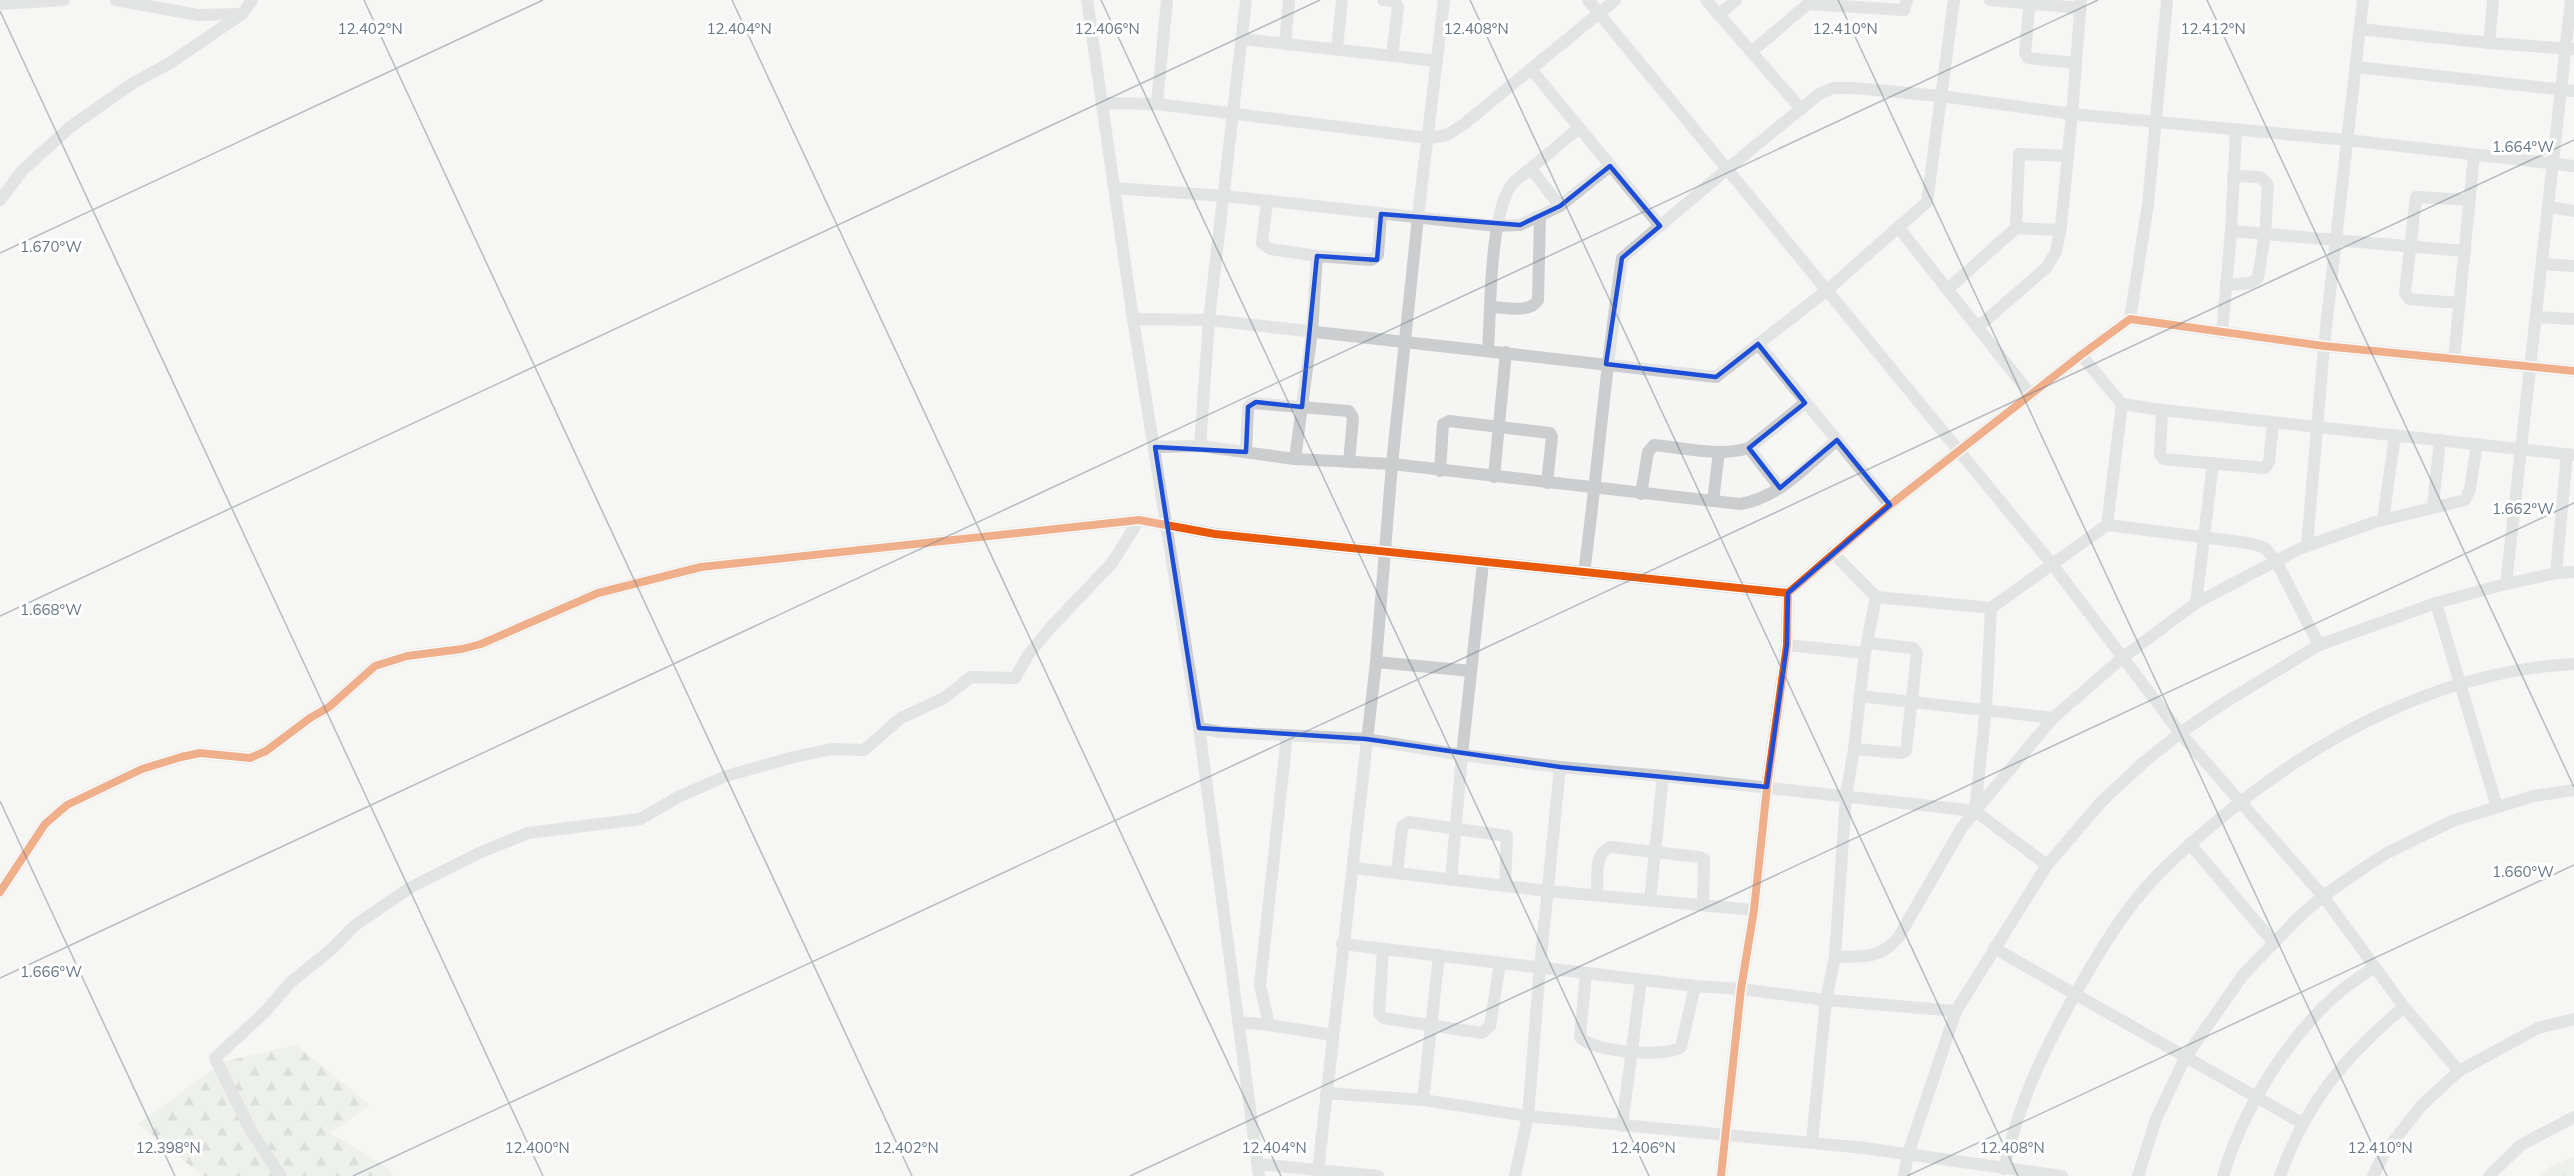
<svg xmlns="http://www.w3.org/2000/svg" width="2574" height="1176" viewBox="0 0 2574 1176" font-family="Mulish,sans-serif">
  <defs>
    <pattern id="grass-tufts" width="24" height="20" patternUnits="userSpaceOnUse" patternTransform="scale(1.5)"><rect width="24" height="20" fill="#e4e8e2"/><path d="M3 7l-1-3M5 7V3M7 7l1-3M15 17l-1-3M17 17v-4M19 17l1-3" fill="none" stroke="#bdc1bd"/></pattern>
    <pattern id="forest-firs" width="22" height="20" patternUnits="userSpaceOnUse" patternTransform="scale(1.5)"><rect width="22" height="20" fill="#e4e8e2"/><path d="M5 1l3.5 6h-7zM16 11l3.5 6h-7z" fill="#bdc1bd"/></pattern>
  </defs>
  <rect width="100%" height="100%" fill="#f5f5f4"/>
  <!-- grass -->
  <path fill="url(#grass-tufts)" d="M 2574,1157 L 2574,1176 L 2540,1176 L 2551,1166 Z"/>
  <!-- forest -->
  <path fill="url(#forest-firs)" d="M 296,1045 L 370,1105 L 330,1133 L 389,1169 L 394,1176 L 203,1176 L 138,1124 L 223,1062 Z"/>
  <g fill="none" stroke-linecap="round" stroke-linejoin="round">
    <!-- minor -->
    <g stroke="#cbcdce" stroke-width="12">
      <path d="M 116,0 L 198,15 L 239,14"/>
      <path d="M 1087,0 L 1133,319 L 1199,728 L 1259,1176"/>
      <path d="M 1383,0 L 1394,1 L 1398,7 L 1392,56"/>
      <path d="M 1588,0 L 2052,564 L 2180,733 L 2323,896 L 2404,1007 L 2459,1071"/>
      <path d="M 1706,0 L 1801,109"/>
      <path d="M 1990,0 L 2080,8"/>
      <path d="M 2030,0 L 2025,53 L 2028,58 L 2076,63"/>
      <path d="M 0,4 L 64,0"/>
      <path d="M 1718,15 L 1736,0"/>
      <path d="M 2360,29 L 2489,43 L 2573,49"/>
      <path d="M 1243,39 L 1437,61"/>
      <path d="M 1285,43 L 1289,0"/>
      <path d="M 2489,43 L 2493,0"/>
      <path d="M 1337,48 L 1342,0"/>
      <path d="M 1751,52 L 1808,4 L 1904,10 L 1907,0"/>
      <path d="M 2356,67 L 2574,91"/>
      <path d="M 1531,69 L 1660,226"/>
      <path d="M 1104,103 L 1157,104 L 1428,138 L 1447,135 L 1464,124 L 1615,0"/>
      <path d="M 1157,104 L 1167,0"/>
      <path d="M 1531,169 L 1560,206"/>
      <path d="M 1115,188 L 1224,196 L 1496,226 L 1520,225 L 1560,206 L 1610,166"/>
      <path d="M 0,200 L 22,171 L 70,127 L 133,83 L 170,63 L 242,14 L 252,0"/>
      <path d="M 1267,201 L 1262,243 L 1270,249 L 1317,256 L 1371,260 L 1378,255 L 1381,214"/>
      <path d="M 2549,207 L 2574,211"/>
      <path d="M 1898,227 L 2031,395"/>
      <path d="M 2016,228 L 2019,154 L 2068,156"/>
      <path d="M 2231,231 L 2465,251"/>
      <path d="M 2542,264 L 2574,266"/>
      <path d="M 2226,285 L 2250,283 L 2258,278 L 2265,234 L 2268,185 L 2260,177 L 2233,176"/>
      <path d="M 1948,289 L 2016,228 L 2060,230"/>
      <path d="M 2459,303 L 2409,299 L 2405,293 L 2416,197 L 2469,200"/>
      <path d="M 1491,307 C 1505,307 1530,314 1538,300 L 1540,216"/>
      <path d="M 2537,317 L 2574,319"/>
      <path d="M 1133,319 L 1209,320 L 1716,377 L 1826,291 L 1927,202 L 1954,0"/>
      <path d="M 2130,319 L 2148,204 L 2167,0"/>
      <path d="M 1978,327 L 2046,268 L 2056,252 L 2061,226 L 2072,114 L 2081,0"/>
      <path d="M 2222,333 L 2231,231 L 2236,130"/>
      <path d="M 1758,344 L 1890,505"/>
      <path d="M 1488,350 C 1491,309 1489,213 1513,183 L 1579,128"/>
      <path d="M 2081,355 L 2122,404 L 2162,410 L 2574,455"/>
      <path d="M 2454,359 L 2474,155"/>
      <path d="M 2162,410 L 2160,454 L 2163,459 L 2265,468 L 2269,462 L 2273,423"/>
      <path d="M 1200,446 L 1209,320 L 1246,0"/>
      <path d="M 1155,447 L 1200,446 L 1295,459 L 1392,464 L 1740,504 C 1779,498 1808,465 1837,440"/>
      <path d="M 1749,448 L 1780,488"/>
      <path d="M 1246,452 L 1248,407 L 1252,403 L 1349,411 L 1353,418 L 1349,462"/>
      <path d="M 1295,459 L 1312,331 L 1317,256"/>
      <path d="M 1440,471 L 1443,424 L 1449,421 L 1550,433 L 1552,437 L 1547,483"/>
      <path d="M 1494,477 L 1506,352"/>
      <path d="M 1641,494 L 1648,452 L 1654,445 C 1684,448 1720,457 1749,448 L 1805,403"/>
      <path d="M 1713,501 L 1719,452"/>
      <path d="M 2433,506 L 2440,440"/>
      <path d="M 2383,520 L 2395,435"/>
      <path d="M 2107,525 L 2122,404"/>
      <path d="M 2307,546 L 2324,346 L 2363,0"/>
      <path d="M 1833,553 L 1876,597 L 1991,608 L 2107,525 L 2249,543 L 2265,548 L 2276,561 L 2319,645"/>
      <path d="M 1584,573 C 1598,468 1606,363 1622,258 L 1726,170 L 1819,94 L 1833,88 L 1854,88 L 1941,96 L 2072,114 L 2348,140 L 2574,166"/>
      <path d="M 2556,573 L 2567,454"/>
      <path d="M 2506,584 L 2571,0"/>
      <path d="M 2196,603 L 2213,463"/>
      <path d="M 2436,603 L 2497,807"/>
      <path d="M 1787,645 L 1865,653"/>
      <path d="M 1376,662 L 1471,671"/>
      <path d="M 1860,696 L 2053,718"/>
      <path d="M 1199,728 L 1221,732 L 1366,739 L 1462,755 L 1560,767 L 1663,776 L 1975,811 L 2047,865"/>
      <path d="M 1287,735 L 1260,985 L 1269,1025 L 1332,1035"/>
      <path d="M 1854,749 L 1901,753 L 1906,751 L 1917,653 L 1913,648 L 1868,643"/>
      <path d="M 1975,810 L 1986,709 L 1991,608"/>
      <path d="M 2190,844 L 2274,943"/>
      <path d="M 1354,868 L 1548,891 L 1754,910"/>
      <path d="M 1397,873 L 1402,827 L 1409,822 L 1507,836 L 1505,886"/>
      <path d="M 1451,880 L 1462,755 L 1483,563"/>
      <path d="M 0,892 L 45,824 L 67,805 L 142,769 L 181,757 L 200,753 L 250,758 L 266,751 L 310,718 L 329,707 L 375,666 L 407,656 L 462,649 L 481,644 L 598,593 L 701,567 L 1139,520 L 1215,534 L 1788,593"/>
      <path d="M 1597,895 C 1598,880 1593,852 1611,847 L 1699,857 L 1704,859 L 1703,905"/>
      <path d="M 1650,900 L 1663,776"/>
      <path d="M 1342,944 L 1695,986 L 1741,989 L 1826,1000 L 1956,1011"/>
      <path d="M 1994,948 L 2302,1123"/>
      <path d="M 1383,949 L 1379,1013 L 1383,1018 L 1482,1033 L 1490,1026 L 1500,963"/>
      <path d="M 1835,957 C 1862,956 1879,960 1898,938 L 1961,829 L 1975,811 L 2053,718 L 2122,658 L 2196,603 L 2301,548 L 2375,522 L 2465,500 L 2470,489 L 2477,444"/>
      <path d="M 1586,973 L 1580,1037 C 1592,1052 1666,1058 1681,1047 L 1695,986"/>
      <path d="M 1239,1022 L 1269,1025"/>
      <path d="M 1326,1093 L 1423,1100 L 1528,1116 L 1864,1148 L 2062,1176"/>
      <path d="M 1423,1100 L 1439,955"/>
      <path d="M 1622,1126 L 1641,980"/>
      <path d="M 1812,1142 L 1826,1000 L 1835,957 L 1846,795 L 1854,749 L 1865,653 L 1876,597"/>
      <path d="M 1258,1164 L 1378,1176"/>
      <path d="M 2004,1169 C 2017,1107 2043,1052 2073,998 C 2094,961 2115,924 2143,891 C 2166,864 2194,840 2222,817 C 2322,734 2443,671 2574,664"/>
      <path d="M 1318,1170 L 1376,662 L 1392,464 L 1418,217 L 1444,0"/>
      <path d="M 281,1176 L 251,1131 L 215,1058 L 265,1012 L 291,982 L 333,948 L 354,926 L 411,887 L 479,853 L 528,833 L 640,819 L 680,796 L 726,776 L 794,757 L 832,749 L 864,750 L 901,718 L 944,698 L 971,677 L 1015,678 L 1028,655 L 1051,627 L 1112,563 L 1139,520"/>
      <path d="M 1515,1176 L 1528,1116 L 1540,967 L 1560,767"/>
      <path d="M 1721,1176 L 1741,989 L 1754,910 L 1767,787 L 1787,645 L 1788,593 L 1890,505 L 2081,355 L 2130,319 L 2324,346 L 2574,371"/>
      <path d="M 1904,1176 L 1908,1154 L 1956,1011 L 2047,865 L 2103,800 L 2143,763 L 2180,733 L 2224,703 L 2319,645 L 2436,603 L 2506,584 L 2556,573 L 2574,572"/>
      <path d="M 2138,1176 L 2156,1119 L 2185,1058 L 2243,975 L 2298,918 L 2323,896 L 2365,867 L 2387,853 L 2452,821 L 2534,796 L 2574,790"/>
      <path d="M 2223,1176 C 2243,1109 2285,1041 2337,994 C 2348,984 2362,976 2374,967"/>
      <path d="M 2280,1176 C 2306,1103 2345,1056 2404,1007"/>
      <path d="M 2373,1176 L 2385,1152 L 2422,1105 L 2459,1071 L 2538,1028 L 2574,1019"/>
      <path d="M 2489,1176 L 2521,1145 L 2574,1117"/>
    </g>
    <!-- cycleway casing -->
    <g stroke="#fff" stroke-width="11">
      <g id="cycleway">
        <path d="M 0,892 L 45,824 L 67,805 L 142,769 L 181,757 L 200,753 L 250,758 L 266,751 L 310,718 L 329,707 L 375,666 L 407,656 L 462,649 L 481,644 L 598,593 L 701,567 L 1139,520 L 1215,534 L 1788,593"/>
        <path d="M 1721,1176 L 1741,989 L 1754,910 L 1767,787 L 1787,645 L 1788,593 L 1890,505 L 2081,355 L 2130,319 L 2324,346 L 2574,371"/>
      </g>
    </g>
    <!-- cycleway -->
    <use href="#cycleway" stroke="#e8590c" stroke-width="8"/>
  </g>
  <!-- marked area -->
  <path d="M0 0H2574V1176H0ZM 1610,166 L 1660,226 L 1622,258 L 1606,364 L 1716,377 L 1758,344 L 1805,403 L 1749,448 L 1780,488 L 1837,440 L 1890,505 L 1788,593 L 1787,645 L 1767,787 L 1560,767 L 1366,739 L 1199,728 L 1155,447 L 1246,452 L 1248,407 L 1256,402 L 1302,407 L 1317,256 L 1377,260 L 1381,214 L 1520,225 L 1560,206 Z" fill="#f5f5f4" fill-opacity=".55" fill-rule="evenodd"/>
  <path fill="none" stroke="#1d4ed8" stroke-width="4.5" stroke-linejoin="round" d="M 1610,166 L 1660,226 L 1622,258 L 1606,364 L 1716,377 L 1758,344 L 1805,403 L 1749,448 L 1780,488 L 1837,440 L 1890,505 L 1788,593 L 1787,645 L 1767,787 L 1560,767 L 1366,739 L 1199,728 L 1155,447 L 1246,452 L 1248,407 L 1256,402 L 1302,407 L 1317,256 L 1377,260 L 1381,214 L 1520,225 L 1560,206 Z"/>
  <!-- ticks -->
  <path fill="none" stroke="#667584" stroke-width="1.5" stroke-opacity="0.45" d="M 364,0 L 912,1176M 732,0 L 1281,1176M 1101,0 L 1649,1176M 1470,0 L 2018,1176M 1838,0 L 2387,1176M 2207,0 L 2574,787M 0,11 L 543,1176M 0,253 L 543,0M 0,616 L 1320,0M 0,801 L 175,1176M 0,978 L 2098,0M 353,1176 L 2574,140M 1130,1176 L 2574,503M 1907,1176 L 2574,865"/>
  <g font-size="15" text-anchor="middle" fill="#667584" stroke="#fff" stroke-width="6" stroke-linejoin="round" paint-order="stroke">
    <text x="370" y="34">12.402°N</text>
    <text x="739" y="34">12.404°N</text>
    <text x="1107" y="34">12.406°N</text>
    <text x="1476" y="34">12.408°N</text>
    <text x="1845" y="34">12.410°N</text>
    <text x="2213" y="34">12.412°N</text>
    <text x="2523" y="152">1.664°W</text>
    <text x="51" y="252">1.670°W</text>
    <text x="2523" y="514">1.662°W</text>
    <text x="51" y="615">1.668°W</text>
    <text x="2523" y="877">1.660°W</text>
    <text x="51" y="977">1.666°W</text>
    <text x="168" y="1153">12.398°N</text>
    <text x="537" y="1153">12.400°N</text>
    <text x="906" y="1153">12.402°N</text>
    <text x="1274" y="1153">12.404°N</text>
    <text x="1643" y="1153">12.406°N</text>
    <text x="2012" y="1153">12.408°N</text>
    <text x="2380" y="1153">12.410°N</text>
  </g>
</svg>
